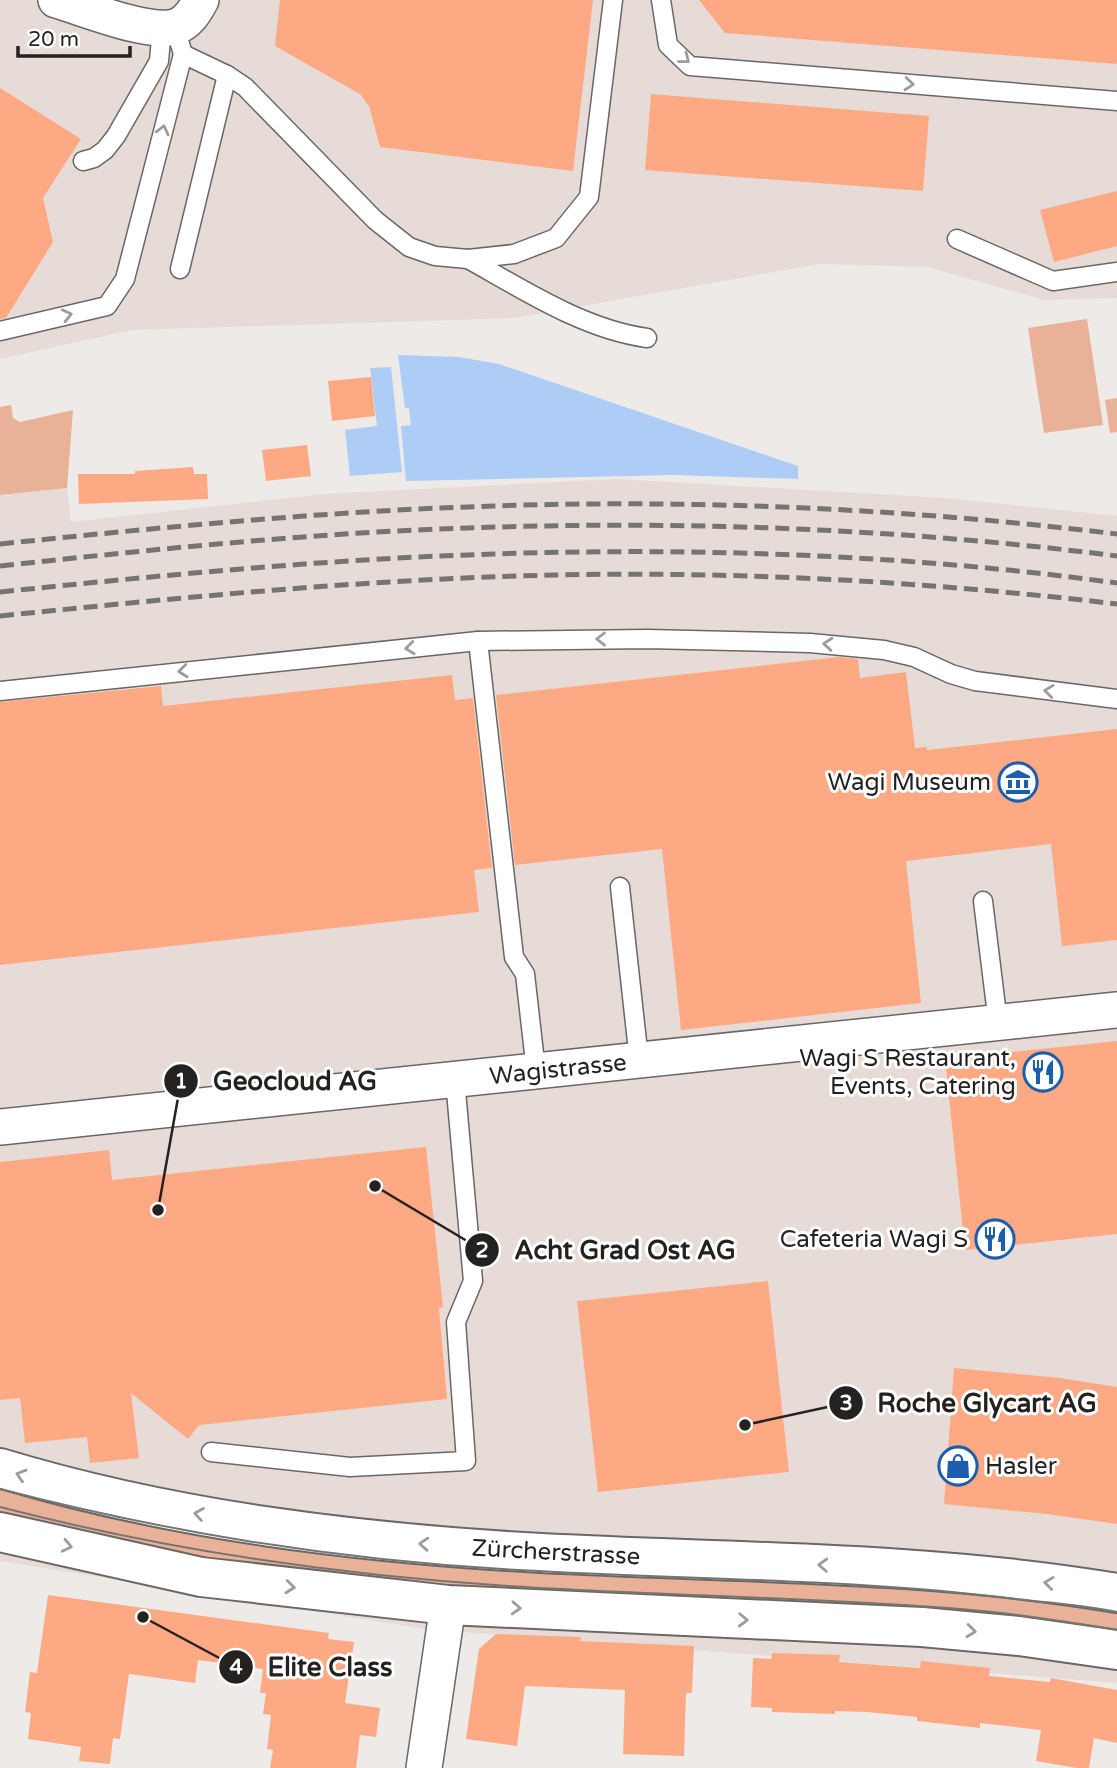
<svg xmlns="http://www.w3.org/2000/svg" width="1117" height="1768" viewBox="0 0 1117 1768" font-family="'Varela Round',sans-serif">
  <rect width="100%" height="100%" fill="#edeae8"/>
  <!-- built -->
  <g fill="#e7dbd7">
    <path d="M 0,0 L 1117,0 L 1117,298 L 1044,300 L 927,267 L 819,264 L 515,318 L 132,330 L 0,359 Z"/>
    <path d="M 617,479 L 946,498 L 1117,516 L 1117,1683 L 425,1629 L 0,1561 L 0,495 L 67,488 L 71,522 L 324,494 Z"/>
  </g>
  <!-- green -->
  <g fill="#e9b198">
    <path d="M 1087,319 L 1103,425 L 1044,433 L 1028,328 Z"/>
    <path d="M 1117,398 L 1117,432 L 1110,433 L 1105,400 Z"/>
    <path d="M 11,405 L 13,418 L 20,422 L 73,410 L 67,488 L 0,495 L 0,407 Z"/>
    <path d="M 0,1477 L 40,1489 L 1117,1602 L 1117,1639 L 287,1577 L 0,1523 Z"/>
  </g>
  <!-- water -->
  <g fill="#aecdf6">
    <path d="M 398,355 L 459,357 L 499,364 L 798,466 L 798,479 L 674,475 L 406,481 L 401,426 L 411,425 L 409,408 L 405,408 Z"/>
    <path d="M 391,367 L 402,472 L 350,476 L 345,430 L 377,426 L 370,368 Z"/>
  </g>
  <!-- building -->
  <g fill="#fda983">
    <path d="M 280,0 L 593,0 L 573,171 L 380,147 L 369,106 L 360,94 L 275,46 Z"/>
    <path d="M 699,0 L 1117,0 L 1117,64 L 725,33 Z"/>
    <path d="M 0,88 L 81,139 L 43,198 L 53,242 L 6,318 L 0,319 Z"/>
    <path d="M 651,94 L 929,116 L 923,191 L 645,170 Z"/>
    <path d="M 1117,191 L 1117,246 L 1054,262 L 1040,210 Z"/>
    <path d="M 371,377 L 375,416 L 332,421 L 328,381 Z"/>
    <path d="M 307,445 L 311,476 L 266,481 L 262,450 Z"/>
    <path d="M 193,467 L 194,474 L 207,474 L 208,499 L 79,504 L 78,474 L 135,474 L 135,471 Z"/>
    <path d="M 840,657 L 858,659 L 860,678 L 906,672 L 915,748 L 927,747 L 927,750 L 1117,729 L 1117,940 L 1062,946 L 1051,844 L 906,861 L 921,1003 L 681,1030 L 662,849 L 515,865 L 496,695 Z"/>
    <path d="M 452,675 L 455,700 L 473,698 L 492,868 L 474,870 L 479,912 L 0,965 L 0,702 L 161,686 L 163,706 Z"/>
    <path d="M 1117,1041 L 1117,1234 L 965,1250 L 945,1059 Z"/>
    <path d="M 426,1147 L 443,1307 L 439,1308 L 447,1399 L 199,1425 L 188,1439 L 131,1393 L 139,1458 L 90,1463 L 87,1437 L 25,1443 L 20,1398 L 0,1400 L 0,1162 L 109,1150 L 112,1180 Z"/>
    <path d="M 768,1281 L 789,1472 L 598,1492 L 577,1301 Z"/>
    <path d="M 954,1368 L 1060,1378 L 1117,1387 L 1117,1524 L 1047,1514 L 944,1504 Z"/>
    <path d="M 48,1595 L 329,1633 L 328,1639 L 354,1642 L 345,1703 L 380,1708 L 376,1737 L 360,1735 L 356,1768 L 270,1768 L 273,1750 L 267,1749 L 271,1715 L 263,1714 L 266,1693 L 260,1693 L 263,1669 L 198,1660 L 195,1683 L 129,1674 L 120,1739 L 113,1738 L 110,1764 L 79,1761 L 81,1747 L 28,1739 L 31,1713 L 25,1712 L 30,1672 L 37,1673 Z"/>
    <path d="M 496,1634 L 581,1637 L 580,1641 L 694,1646 L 692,1693 L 686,1693 L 684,1756 L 623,1754 L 625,1690 L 525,1686 L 517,1746 L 466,1739 L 479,1649 Z"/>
    <path d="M 772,1653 L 840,1655 L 839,1662 L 920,1668 L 921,1661 L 990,1668 L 989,1676 L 1050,1682 L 1051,1678 L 1117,1690 L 1117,1743 L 1094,1738 L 1089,1768 L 1077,1768 L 1036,1761 L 1041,1730 L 980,1723 L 980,1728 L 917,1721 L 917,1717 L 867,1712 L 835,1711 L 835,1714 L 772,1712 L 772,1708 L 751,1707 L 753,1658 L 771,1659 Z"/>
  </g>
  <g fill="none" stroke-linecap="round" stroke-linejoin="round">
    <!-- lane casing -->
    <g stroke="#6a6766" stroke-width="21">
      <g id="lane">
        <path d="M 661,0 L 668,45 L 690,66 L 1117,101"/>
        <path d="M 183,54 L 227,75 L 245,87 L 375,220 L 409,247 L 435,256 L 468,259 L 514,254 L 556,238 L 589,197 L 613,0"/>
        <path d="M 83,161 L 94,158 L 105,150 L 116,136 L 159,61 L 162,28"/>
        <path d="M 957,239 L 1053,281 L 1117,272"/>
        <path d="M 468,259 C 524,290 583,329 647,338"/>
        <path d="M 180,269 L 227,75"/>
        <path d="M 0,331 L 107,306 L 125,279 L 183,54 L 180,44"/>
        <path d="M 478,641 L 514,957 L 525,974 L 536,1071"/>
        <path d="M 0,691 L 478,641 L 647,639 L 810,643 L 884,650 L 914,657 L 951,674 L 975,681 L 1117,699"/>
        <path d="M 620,887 L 639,1060"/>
        <path d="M 983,901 L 998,1023"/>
        <path d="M 211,1452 L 350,1467 L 466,1461 L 456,1322 L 473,1281 L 455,1080"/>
      </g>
    </g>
    <!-- street casing -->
    <g stroke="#6a6766" stroke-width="38">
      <g id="street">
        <path d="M 56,0 C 84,8 147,34 175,27 C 188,23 195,11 201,0"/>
        <path d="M 0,1127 L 1117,1010"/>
        <path d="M 424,1768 L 448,1605"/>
      </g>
    </g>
    <!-- secondary casing -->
    <g stroke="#6a6766" stroke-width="42">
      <g id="secondary">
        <path d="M 0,1468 C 175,1521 360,1543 541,1553 C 733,1563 927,1561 1117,1593"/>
        <path d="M 0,1532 L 201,1577 L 448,1605 L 922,1627 L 1019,1636 L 1117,1650"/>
      </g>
    </g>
    <!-- lane -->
    <use href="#lane" stroke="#fff" stroke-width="18"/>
    <!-- street -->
    <use href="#street" stroke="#fff" stroke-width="35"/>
    <!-- secondary -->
    <use href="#secondary" stroke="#fff" stroke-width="38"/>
    <!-- tram -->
    <g stroke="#767473" stroke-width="2">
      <path d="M 0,1489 C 170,1533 344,1561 519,1570 C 685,1580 851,1578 1016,1599 C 1050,1603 1084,1605 1117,1612"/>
      <path d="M 0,1507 C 166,1550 337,1575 508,1586 C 662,1596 817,1597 971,1610 C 1020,1614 1069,1622 1117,1630"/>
    </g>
    <!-- rail -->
    <g stroke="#767473" stroke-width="5" stroke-dasharray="14 7" stroke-linecap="butt">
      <path d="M 0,544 C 164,527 329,511 494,506 C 702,499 910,509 1117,534"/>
      <path d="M 0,566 C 166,548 332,531 499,527 C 706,521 912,530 1117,556"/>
      <path d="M 0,592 C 164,575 329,559 494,554 C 701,547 911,555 1117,583"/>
      <path d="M 0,616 C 185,597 370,579 555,575 C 744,571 930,582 1117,604"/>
    </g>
  </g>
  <!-- one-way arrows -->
  <defs><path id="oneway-chevron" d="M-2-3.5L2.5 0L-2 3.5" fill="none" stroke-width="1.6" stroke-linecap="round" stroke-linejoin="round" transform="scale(1.75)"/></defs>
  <g stroke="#9c9c9b">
    <use href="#oneway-chevron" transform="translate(685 59) rotate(38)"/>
    <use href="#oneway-chevron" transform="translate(909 84) rotate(5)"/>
    <use href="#oneway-chevron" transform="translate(163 130) rotate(-76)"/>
    <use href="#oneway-chevron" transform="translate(67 315) rotate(-13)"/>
    <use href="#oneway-chevron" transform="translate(601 639) rotate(180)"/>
    <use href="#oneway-chevron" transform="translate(828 644) rotate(-175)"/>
    <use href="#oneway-chevron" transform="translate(410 648) rotate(174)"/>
    <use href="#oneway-chevron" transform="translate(183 671) rotate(174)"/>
    <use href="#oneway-chevron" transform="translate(1049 691) rotate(-173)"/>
    <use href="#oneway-chevron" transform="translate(21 1475) rotate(-163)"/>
    <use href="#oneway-chevron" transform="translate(199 1514) rotate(-171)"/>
    <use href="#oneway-chevron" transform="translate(424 1544) rotate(-176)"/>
    <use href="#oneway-chevron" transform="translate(67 1546) rotate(13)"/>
    <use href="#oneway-chevron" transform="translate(823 1565) rotate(-178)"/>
    <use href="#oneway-chevron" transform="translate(1049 1583) rotate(-173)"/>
    <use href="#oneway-chevron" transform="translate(290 1587) rotate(6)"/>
    <use href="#oneway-chevron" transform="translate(516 1608) rotate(3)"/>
    <use href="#oneway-chevron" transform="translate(743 1620) rotate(2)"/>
    <use href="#oneway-chevron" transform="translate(971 1631) rotate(6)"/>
  </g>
  <!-- icons -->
  <defs>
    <g id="museum-ring" transform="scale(2.0125)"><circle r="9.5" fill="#fff" stroke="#1d5dae" stroke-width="1.5"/><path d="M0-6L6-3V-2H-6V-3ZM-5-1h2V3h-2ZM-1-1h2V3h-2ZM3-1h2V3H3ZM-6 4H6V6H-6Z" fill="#1d5dae"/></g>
    <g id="restaurant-ring" transform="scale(2.0125)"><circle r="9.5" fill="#fff" stroke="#1d5dae" stroke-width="1.5"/><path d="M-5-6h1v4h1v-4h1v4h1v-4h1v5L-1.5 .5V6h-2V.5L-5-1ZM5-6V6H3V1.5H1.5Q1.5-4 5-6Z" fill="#1d5dae"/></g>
    <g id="shop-ring" transform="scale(2.0125)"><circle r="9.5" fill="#fff" stroke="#1d5dae" stroke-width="1.5"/><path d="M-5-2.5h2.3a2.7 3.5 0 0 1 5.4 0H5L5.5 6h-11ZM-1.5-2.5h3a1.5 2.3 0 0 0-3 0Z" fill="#1d5dae"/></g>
  </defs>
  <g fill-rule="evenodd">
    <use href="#museum-ring" x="1018" y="782"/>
    <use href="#restaurant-ring" x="1043" y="1072"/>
    <use href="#restaurant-ring" x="995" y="1239"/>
    <use href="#shop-ring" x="958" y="1466"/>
  </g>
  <g text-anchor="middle" stroke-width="6" stroke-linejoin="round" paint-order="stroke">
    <!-- poi labels -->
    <g font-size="24" fill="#232221" stroke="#fff" text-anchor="end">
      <text x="991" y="790">Wagi Museum</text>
      <text x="1016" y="1066">Wagi S Restaurant,<tspan x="1016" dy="28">Events, Catering</tspan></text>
      <text x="968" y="1247">Cafeteria Wagi S</text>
      <text x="985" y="1474" text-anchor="start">Hasler</text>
    </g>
    <!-- street labels -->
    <g font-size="24" fill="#232221" stroke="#fff">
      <text transform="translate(558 1069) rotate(-6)" y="8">Wagistrasse</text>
      <text transform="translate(556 1552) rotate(3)" y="8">Zürcherstrasse</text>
    </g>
  </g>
  <!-- callouts -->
  <path fill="none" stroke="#232221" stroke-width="2.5" d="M158 1210L181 1081M375 1186L482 1250M745 1425L846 1403M143 1617L236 1667"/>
  <g fill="#232221" stroke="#fff" stroke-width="2.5">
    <circle cx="158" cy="1210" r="7"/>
    <circle cx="375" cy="1186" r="7"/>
    <circle cx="745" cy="1425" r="7"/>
    <circle cx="143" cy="1617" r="7"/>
    <circle cx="181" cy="1081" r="18"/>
    <circle cx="482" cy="1250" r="18"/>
    <circle cx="846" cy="1403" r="18"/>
    <circle cx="236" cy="1667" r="18"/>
  </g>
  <g font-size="21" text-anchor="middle" font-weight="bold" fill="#fff">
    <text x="181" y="1088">1</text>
    <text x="482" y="1257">2</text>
    <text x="846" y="1410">3</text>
    <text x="236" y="1674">4</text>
  </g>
  <g font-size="26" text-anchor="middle" font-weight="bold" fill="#232221" stroke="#fff" stroke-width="6" stroke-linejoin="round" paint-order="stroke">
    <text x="295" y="1090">Geocloud AG</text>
    <text x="625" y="1259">Acht Grad Ost AG</text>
    <text x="987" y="1412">Roche Glycart AG</text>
    <text x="330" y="1676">Elite Class</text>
  </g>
  <!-- scale -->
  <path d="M18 46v10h112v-10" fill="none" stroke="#232221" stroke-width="3.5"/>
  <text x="28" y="46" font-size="21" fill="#232221" stroke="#ffffff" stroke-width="5" paint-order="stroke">20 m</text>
</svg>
